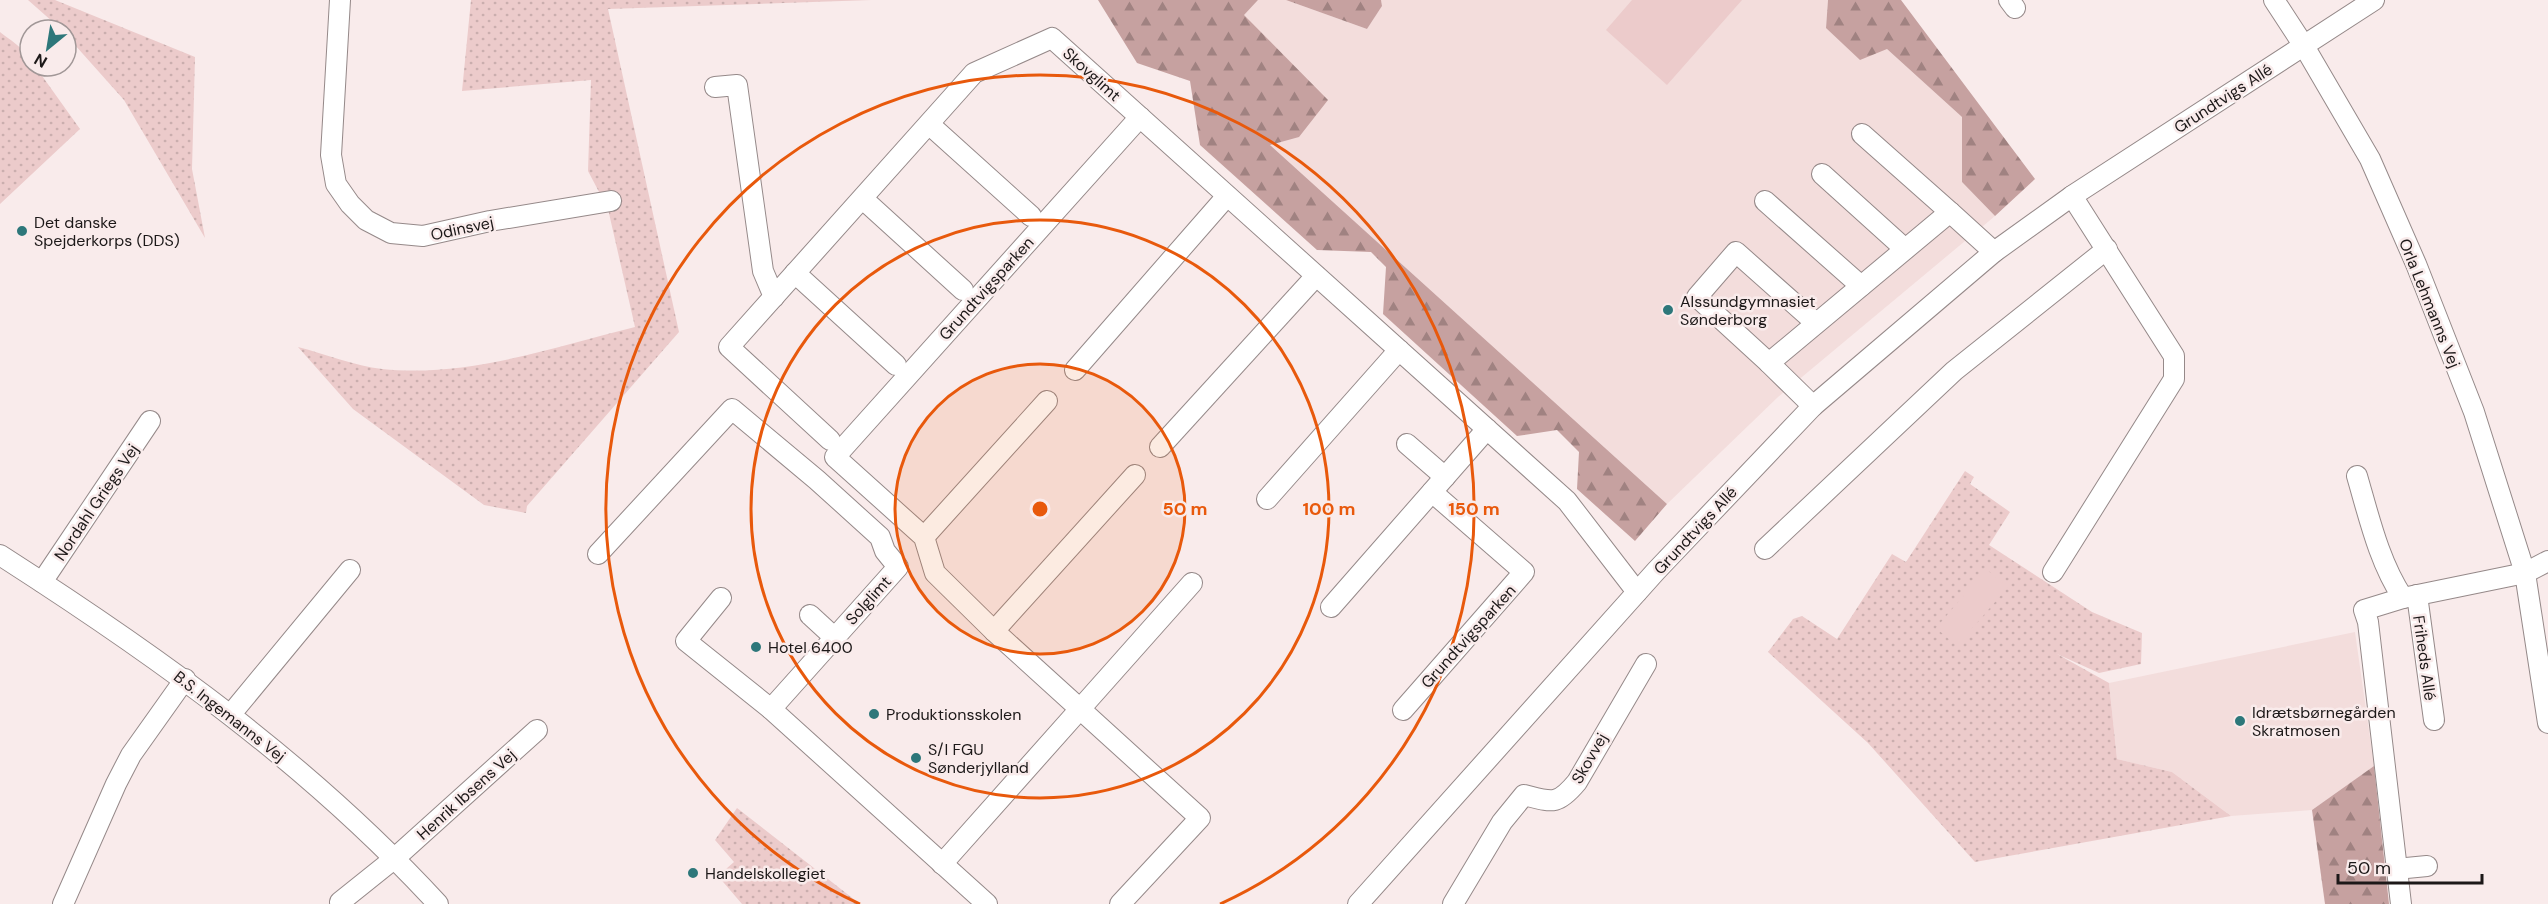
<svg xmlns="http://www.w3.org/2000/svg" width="2548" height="904" viewBox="0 0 2548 904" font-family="'DM Sans',sans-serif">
  <defs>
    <pattern id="green-dots" width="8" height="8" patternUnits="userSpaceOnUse" patternTransform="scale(1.5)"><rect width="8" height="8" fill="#eccbcb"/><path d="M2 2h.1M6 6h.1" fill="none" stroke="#caaeae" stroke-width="1.8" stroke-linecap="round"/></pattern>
    <pattern id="forest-firs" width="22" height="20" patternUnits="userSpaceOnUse" patternTransform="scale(1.5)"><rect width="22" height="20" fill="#c6a1a0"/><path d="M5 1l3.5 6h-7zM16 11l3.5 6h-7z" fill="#a08281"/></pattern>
  </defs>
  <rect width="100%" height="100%" fill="#f9ebeb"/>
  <!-- built -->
  <g fill="#f3dddc">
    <path d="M 1258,0 L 1286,0 L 1367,29 L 1382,6 L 1381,0 L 1828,0 L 1826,28 L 1887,49 L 1962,117 L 1962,182 L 1995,216 L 1778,397 L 1667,504 L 1270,145 L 1244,14 Z"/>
    <path d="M 2355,632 L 2374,766 L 2312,810 L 2231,816 L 2172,772 L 2117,759 L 2109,683 Z"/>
  </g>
  <!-- green -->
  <g fill="url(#green-dots)">
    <path d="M 28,0 L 55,0 L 195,57 L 192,169 L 205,238 L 124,100 L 66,35 L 66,30 L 62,30 Z"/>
    <path d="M 471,0 L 871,0 L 608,9 L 679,332 L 527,506 L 526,513 L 484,505 L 353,409 L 298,347 C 325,354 355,366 382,369 C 467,378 554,347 635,327 L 608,209 L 588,171 L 591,80 L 462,91 Z"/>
    <path d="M 0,32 C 11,41 30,51 30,66 L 35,66 L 80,129 L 0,204 Z"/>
    <path d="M 1965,471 L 1974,477 L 1970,484 L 2010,512 L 1989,545 L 2092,612 L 2142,633 L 2141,664 L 2099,673 L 2057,654 L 2109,683 L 2117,759 L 2172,772 L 2231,816 L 1975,862 L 1868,743 L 1768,652 L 1793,619 L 1802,616 L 1837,639 L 1892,554 L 1906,562 Z"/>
    <path d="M 737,808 L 860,904 L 742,904 L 718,876 L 734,862 L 715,840 Z"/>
  </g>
  <!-- forest -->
  <g fill="url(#forest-firs)">
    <path d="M 1098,0 L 1258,0 L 1244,15 L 1328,100 L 1299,137 L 1270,145 L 1667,504 L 1635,541 L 1577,489 L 1579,452 L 1557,430 L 1517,436 L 1383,314 L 1386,267 L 1371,252 L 1317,250 L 1200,145 L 1190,81 L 1137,63 Z"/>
    <path d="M 1286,0 L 1381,0 L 1382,6 L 1367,29 Z"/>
    <path d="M 1828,0 L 1901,0 L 2035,179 L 1995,216 L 1962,182 L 1962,117 L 1887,49 L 1860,60 L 1826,28 Z"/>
    <path d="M 2374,766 L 2389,904 L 2325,904 L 2312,810 Z"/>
  </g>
  <!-- pitch -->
  <g fill="#eccbcb">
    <path d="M 1632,0 L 1742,0 L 1667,85 L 1606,30 Z"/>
    <path d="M 1986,569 L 2008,587 L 1957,646 L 1936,628 Z"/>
  </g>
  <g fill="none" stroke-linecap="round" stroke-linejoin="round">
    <!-- minor casing -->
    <g stroke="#958989" stroke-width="22">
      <g id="minor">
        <path d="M 340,0 L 331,155 L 336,184 L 350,204 L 366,220 L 391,233 L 423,236 L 490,221 L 611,201"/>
        <path d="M 2009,0 L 2015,8"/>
        <path d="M 2274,0 L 2304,46 L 2370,159 L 2416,264 L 2474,412 L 2525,573 L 2548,723"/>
        <path d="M 715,87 L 737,85 L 763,271 L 774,297"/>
        <path d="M 930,125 L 1031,216"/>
        <path d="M 1862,134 L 1950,212"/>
        <path d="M 1822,174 L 1905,249"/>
        <path d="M 863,199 L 963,290"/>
        <path d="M 1765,201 L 1861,286"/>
        <path d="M 795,273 L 896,365"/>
        <path d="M 1769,363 L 1697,297 L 1736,252 L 1816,323"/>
        <path d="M 1075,370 L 1227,196"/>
        <path d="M 1813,406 L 1769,363 L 1950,212 L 1994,252"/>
        <path d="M 830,440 L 729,347 L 974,73 L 1052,38 L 1567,501 L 1637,592"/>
        <path d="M 1407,444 L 1445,477"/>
        <path d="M 1160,447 L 1316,276"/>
        <path d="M 2357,476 C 2369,517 2379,562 2403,598"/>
        <path d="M 1267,499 L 1399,350"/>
        <path d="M 924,537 L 1047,401"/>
        <path d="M 1765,549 L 1954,371 L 2107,249"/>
        <path d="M 598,554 L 732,409 L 817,480 L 880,537 L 885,551 L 898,567 L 771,709 L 987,904"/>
        <path d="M 0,555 C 159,657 309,764 438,904"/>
        <path d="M 2053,572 L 2174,379 L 2174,356 L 2072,196"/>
        <path d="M 42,582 L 150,421"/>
        <path d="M 2417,595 L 2434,720"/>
        <path d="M 721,598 L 686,641 L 771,709"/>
        <path d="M 1331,607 L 1487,429"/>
        <path d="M 810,615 L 835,638"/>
        <path d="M 994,631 L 1135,475"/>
        <path d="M 1403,710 L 1524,572 L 1432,492"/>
        <path d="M 231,714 L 350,570"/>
        <path d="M 942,864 L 1080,709 L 994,631 L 935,573 L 924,537 L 835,457 L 1140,117"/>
        <path d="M 2396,869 L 2427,866"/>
        <path d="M 340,902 L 395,858 L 537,730"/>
        <path d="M 63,904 L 116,784 L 131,755 L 185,679"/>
        <path d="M 1120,904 L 1200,818 L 1080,709 L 1192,583"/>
        <path d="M 1358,904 L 1656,571 L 1813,406 L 1994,252 L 2072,196 L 2374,0"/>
        <path d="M 1453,904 L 1502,822 L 1524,795 C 1552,802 1557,806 1577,782 L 1646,664"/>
        <path d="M 2401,904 L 2368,622 L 2364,610 L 2403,598 L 2525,573 L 2548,561"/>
      </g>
    </g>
    <!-- minor -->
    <use href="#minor" stroke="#fff" stroke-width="20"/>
  </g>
  <!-- distance rings -->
  <circle cx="1040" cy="509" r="145" fill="#e8590c" fill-opacity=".12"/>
  <g fill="none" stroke="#e8590c" stroke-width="3">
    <circle cx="1040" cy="509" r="145"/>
    <circle cx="1040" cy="509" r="289"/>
    <path d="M860 904A434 434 0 1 1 1220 904"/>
  </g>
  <!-- markers -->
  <g fill="#2d777a" stroke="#f9ebeb" stroke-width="2">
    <circle cx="22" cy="231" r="6"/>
    <circle cx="1668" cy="310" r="6"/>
    <circle cx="756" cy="647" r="6"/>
    <circle cx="874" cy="714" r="6"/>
    <circle cx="2240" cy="721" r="6"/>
    <circle cx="916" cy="758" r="6"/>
    <circle cx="693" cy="873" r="6"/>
  </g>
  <g text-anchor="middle" stroke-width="5" stroke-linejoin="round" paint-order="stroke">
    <!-- street labels -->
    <g font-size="16" fill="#1c1818" stroke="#f9ebeb">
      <text transform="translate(1092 74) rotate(42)" y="6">Skovglimt</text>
      <text transform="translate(2223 98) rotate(-33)" y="6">Grundtvigs Allé</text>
      <text transform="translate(462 228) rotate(-12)" y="6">Odinsvej</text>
      <text transform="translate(986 288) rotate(-48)" y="6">Grundtvigsparken</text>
      <text transform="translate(2430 303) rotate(68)" y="6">Orla Lehmanns Vej</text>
      <text transform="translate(96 502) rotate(-56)" y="6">Nordahl Griegs Vej</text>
      <text transform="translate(1695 530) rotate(-47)" y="6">Grundtvigs Allé</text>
      <text transform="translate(868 600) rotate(-48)" y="6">Solglimt</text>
      <text transform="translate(1468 636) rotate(-48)" y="6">Grundtvigsparken</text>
      <text transform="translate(2425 658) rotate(82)" y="6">Friheds Allé</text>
      <text transform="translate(230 716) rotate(38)" y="6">B.S. Ingemanns Vej</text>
      <text transform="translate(1589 758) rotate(-60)" y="6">Skovvej</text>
      <text transform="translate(466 794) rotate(-42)" y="6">Henrik Ibsens Vej</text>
    </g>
    <!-- poi labels -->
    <g font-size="16" fill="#1c1818" stroke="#f9ebeb" text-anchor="start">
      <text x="34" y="228">Det danske<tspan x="34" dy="18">Spejderkorps (DDS)</tspan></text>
      <text x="1680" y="307">Alssundgymnasiet<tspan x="1680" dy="18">Sønderborg</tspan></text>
      <text x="768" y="653">Hotel 6400</text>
      <text x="2252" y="718">Idrætsbørnegården<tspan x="2252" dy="18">Skratmosen</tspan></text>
      <text x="886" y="720">Produktionsskolen</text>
      <text x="928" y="755">S/I FGU<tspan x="928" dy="18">Sønderjylland</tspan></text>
      <text x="705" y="879">Handelskollegiet</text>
    </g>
  </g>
  <circle cx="1040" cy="509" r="9" fill="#e8590c" stroke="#f9ebeb" stroke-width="3"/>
  <g font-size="18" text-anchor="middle" font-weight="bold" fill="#e8590c" stroke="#f9ebeb" stroke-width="5" stroke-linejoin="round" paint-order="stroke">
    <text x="1185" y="515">50 m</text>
    <text x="1329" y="515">100 m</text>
    <text x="1474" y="515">150 m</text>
  </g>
  <!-- north arrow -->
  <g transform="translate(48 48) rotate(210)"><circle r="28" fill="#f9ebeb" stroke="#a19797" stroke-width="1.5"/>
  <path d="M0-4.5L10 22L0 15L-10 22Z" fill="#2d777a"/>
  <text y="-9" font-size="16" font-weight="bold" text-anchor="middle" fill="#1c1818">N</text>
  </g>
  <!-- scale -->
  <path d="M2338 874v9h144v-9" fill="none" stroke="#1c1818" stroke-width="3"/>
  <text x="2347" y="874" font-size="18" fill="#1c1818" stroke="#f9ebeb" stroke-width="4.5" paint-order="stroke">50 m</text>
</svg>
